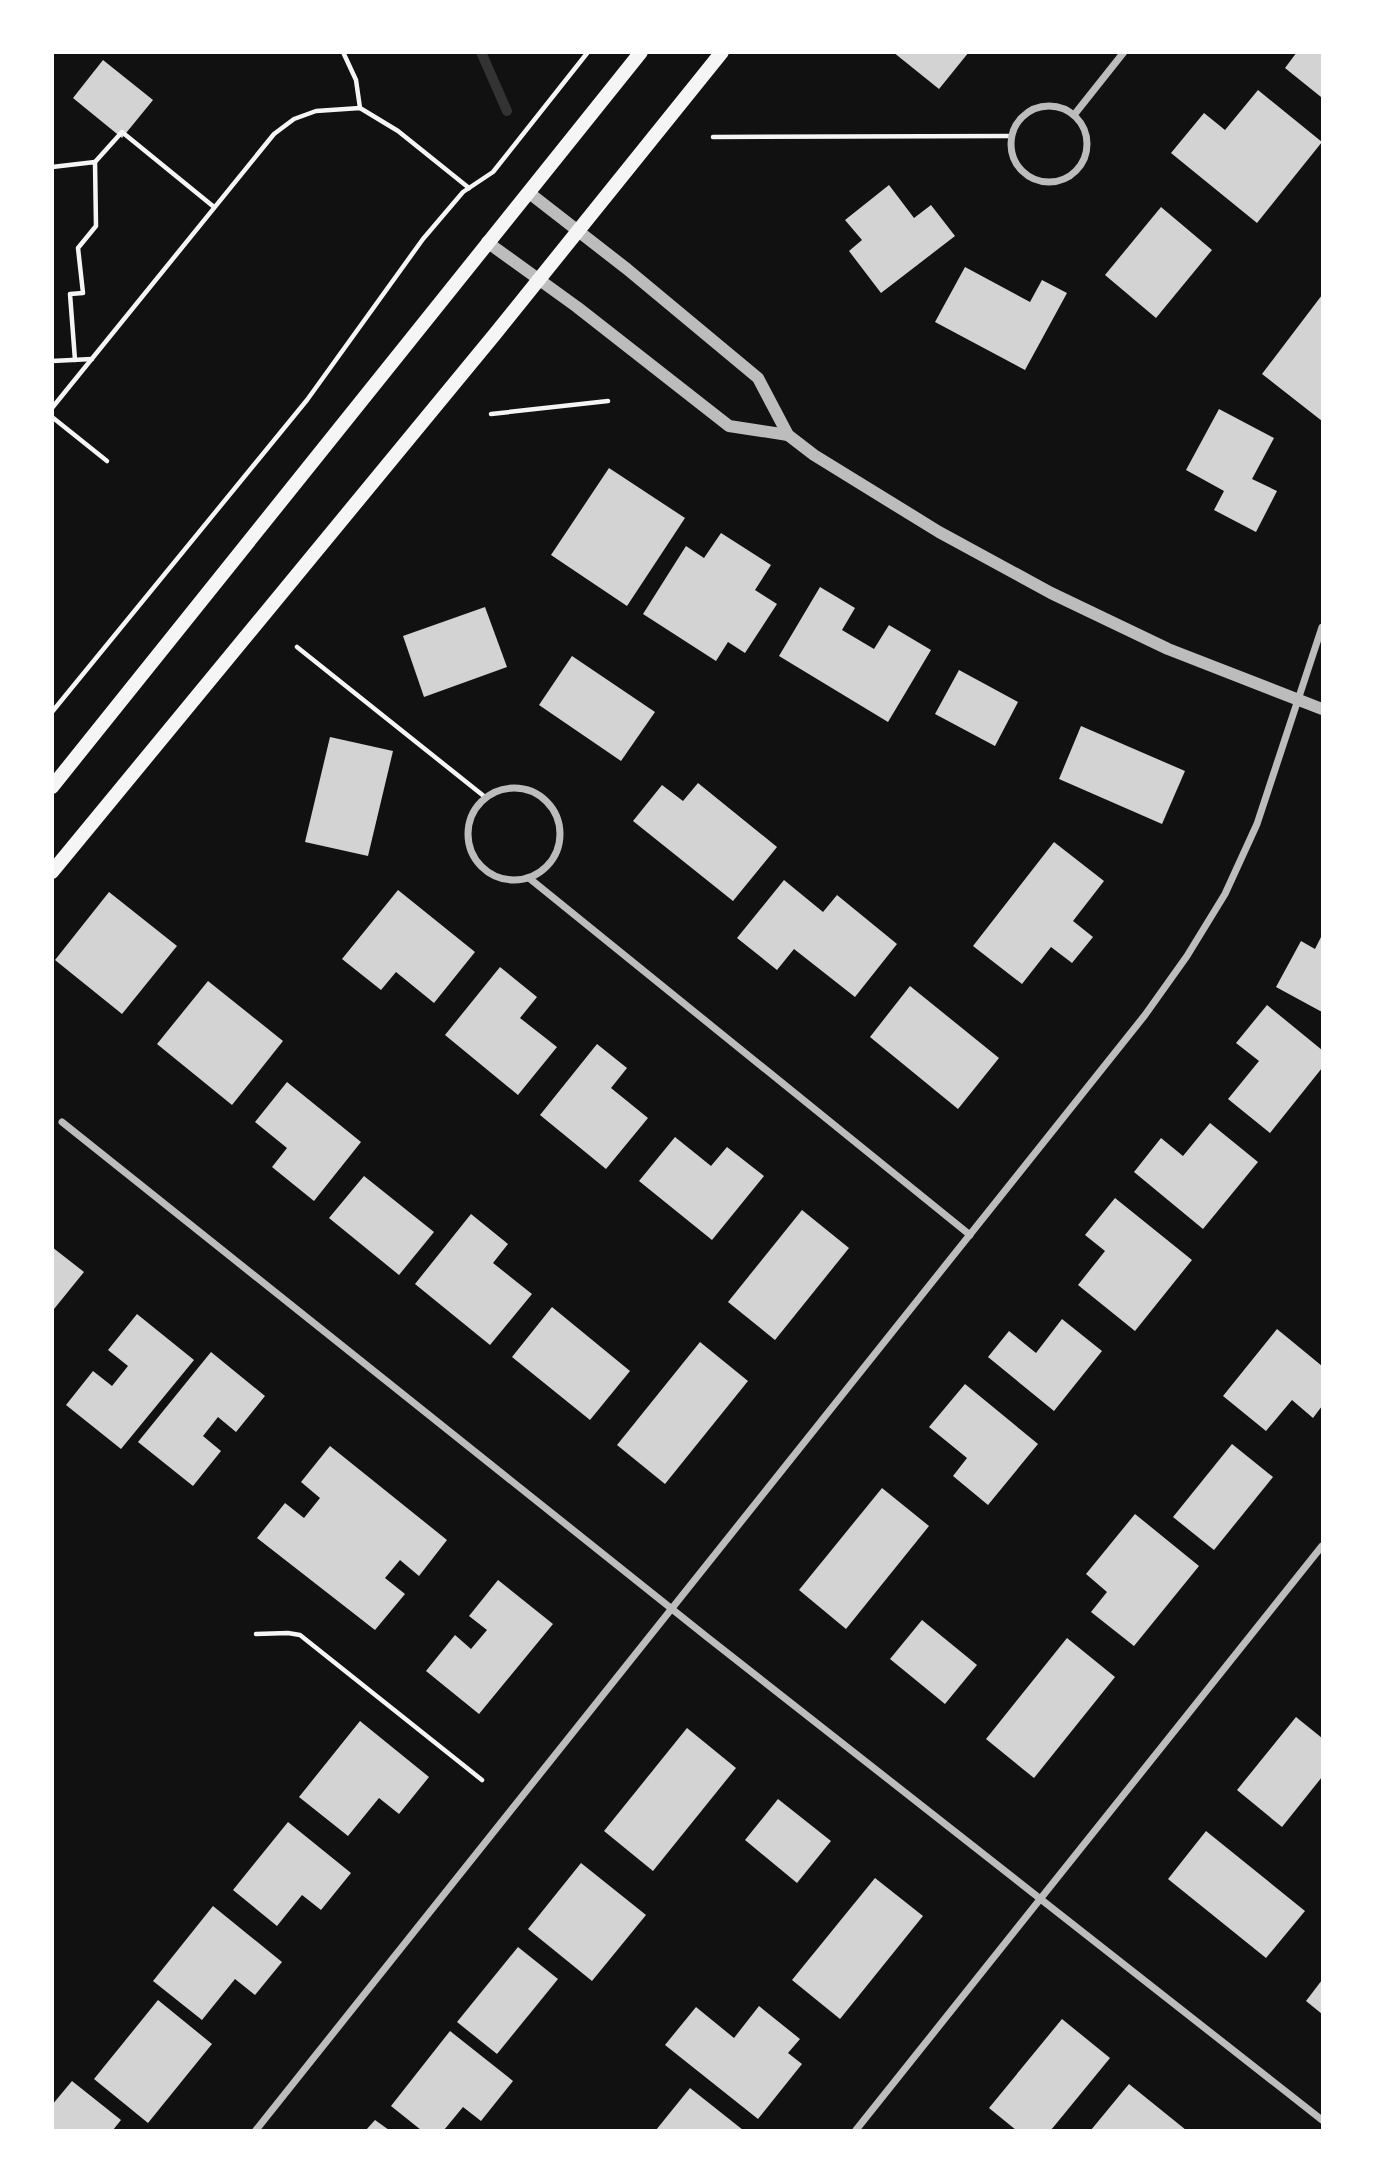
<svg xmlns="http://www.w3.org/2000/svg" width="1375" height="2183" viewBox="0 0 1375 2183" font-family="Georgia,serif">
  <rect width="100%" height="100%" fill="#111"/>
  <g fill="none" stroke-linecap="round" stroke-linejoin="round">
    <!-- stream -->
    <path stroke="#333" stroke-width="10" d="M 481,52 L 507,111"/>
  </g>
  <!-- building -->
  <g fill="#d3d3d3">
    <path d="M 893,52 L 969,52 L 939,89 Z"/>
    <path d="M 1297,52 L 1322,52 L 1322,94 L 1321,97 L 1285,68 Z"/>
    <path d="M 103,60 L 153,100 L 122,138 L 73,98 Z"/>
    <path d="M 1258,90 L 1322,142 L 1257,223 L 1171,153 L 1204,113 L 1225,130 Z"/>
    <path d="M 889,185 L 914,218 L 931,205 L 955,236 L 881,293 L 849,251 L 862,240 L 845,220 Z"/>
    <path d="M 1161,207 L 1212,250 L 1156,318 L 1105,275 Z"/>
    <path d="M 965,267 L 1030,302 L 1042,280 L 1067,293 L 1025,370 L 935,322 Z"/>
    <path d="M 1322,295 L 1322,421 L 1262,374 Z"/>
    <path d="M 1219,409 L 1274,438 L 1252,479 L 1277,491 L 1256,532 L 1214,510 L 1224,491 L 1186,470 Z"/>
    <path d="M 609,468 L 685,518 L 627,606 L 551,555 Z"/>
    <path d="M 721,533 L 771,565 L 755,590 L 777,604 L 745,653 L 728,642 L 716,661 L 643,614 L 686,546 L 704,558 Z"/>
    <path d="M 820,587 L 855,608 L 842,630 L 874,649 L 889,625 L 931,650 L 888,722 L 779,656 Z"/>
    <path d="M 485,607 L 507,667 L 424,697 L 403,636 Z"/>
    <path d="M 572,656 L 655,712 L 621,761 L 539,705 Z"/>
    <path d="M 959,670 L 1018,702 L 995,746 L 935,714 Z"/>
    <path d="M 1081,726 L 1185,771 L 1162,824 L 1059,779 Z"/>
    <path d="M 330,737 L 393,751 L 368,856 L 305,842 Z"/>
    <path d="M 698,783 L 777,847 L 733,901 L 633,821 L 662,785 L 683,801 Z"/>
    <path d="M 1054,842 L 1104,881 L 1073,921 L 1093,937 L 1072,963 L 1051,947 L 1022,984 L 973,946 Z"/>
    <path d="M 784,880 L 823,912 L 837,895 L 897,944 L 855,997 L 794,949 L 777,970 L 737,938 Z"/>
    <path d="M 398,890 L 475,952 L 434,1003 L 396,972 L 381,990 L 342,959 Z"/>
    <path d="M 109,892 L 177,946 L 122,1014 L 55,960 Z"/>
    <path d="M 1322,935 L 1322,1012 L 1276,987 L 1301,941 L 1315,949 Z"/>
    <path d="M 500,967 L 537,997 L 520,1018 L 557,1047 L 518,1095 L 445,1035 Z"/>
    <path d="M 208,981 L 283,1041 L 232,1105 L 157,1044 Z"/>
    <path d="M 910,986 L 999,1058 L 958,1109 L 870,1037 Z"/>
    <path d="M 1267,1005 L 1322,1050 L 1322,1068 L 1270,1133 L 1228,1099 L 1259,1061 L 1236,1043 Z"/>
    <path d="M 597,1044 L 627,1068 L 611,1088 L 648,1118 L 606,1169 L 540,1115 Z"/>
    <path d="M 287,1082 L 361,1142 L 314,1201 L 272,1167 L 287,1148 L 255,1122 Z"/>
    <path d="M 1210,1123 L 1258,1162 L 1203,1229 L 1134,1172 L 1161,1138 L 1183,1156 Z"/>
    <path d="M 675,1137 L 711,1166 L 727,1147 L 764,1176 L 712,1240 L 639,1181 Z"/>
    <path d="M 364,1176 L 434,1232 L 399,1275 L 329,1218 Z"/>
    <path d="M 1115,1198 L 1192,1260 L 1135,1331 L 1078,1285 L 1105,1251 L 1085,1235 Z"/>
    <path d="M 802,1210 L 849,1248 L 775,1340 L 728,1302 Z"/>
    <path d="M 471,1214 L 508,1244 L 493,1263 L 532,1294 L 490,1345 L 415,1284 Z"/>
    <path d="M 52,1247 L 84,1272 L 54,1309 L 52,1308 Z"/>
    <path d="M 552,1307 L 630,1371 L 590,1420 L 512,1357 Z"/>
    <path d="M 137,1314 L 194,1360 L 121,1449 L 66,1405 L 93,1371 L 112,1386 L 128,1366 L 108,1350 Z"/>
    <path d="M 1062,1319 L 1102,1351 L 1054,1411 L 988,1357 L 1009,1331 L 1036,1353 Z"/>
    <path d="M 1277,1329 L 1322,1366 L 1322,1406 L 1313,1418 L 1292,1400 L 1266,1431 L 1223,1396 Z"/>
    <path d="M 700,1342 L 748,1381 L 665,1484 L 617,1445 Z"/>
    <path d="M 211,1352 L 265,1396 L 236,1432 L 218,1417 L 203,1436 L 221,1451 L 193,1486 L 138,1442 Z"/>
    <path d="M 965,1384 L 1038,1444 L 988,1505 L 953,1476 L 967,1458 L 929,1427 Z"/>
    <path d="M 1232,1444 L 1273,1477 L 1214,1550 L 1173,1517 Z"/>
    <path d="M 330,1446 L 447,1540 L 419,1576 L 400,1560 L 385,1578 L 405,1594 L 375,1630 L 257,1538 L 285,1503 L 304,1518 L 320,1498 L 301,1482 Z"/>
    <path d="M 882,1488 L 929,1526 L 846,1629 L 799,1590 Z"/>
    <path d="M 1135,1514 L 1199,1566 L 1134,1646 L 1091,1612 L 1107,1592 L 1086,1574 Z"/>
    <path d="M 498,1580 L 553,1624 L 479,1714 L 426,1671 L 455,1635 L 471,1649 L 487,1630 L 469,1616 Z"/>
    <path d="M 922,1620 L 977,1665 L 945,1704 L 890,1659 Z"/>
    <path d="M 1067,1638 L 1115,1677 L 1034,1778 L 986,1739 Z"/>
    <path d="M 1296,1717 L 1322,1738 L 1322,1777 L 1282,1827 L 1237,1790 Z"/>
    <path d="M 360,1721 L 429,1777 L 399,1814 L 379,1798 L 348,1836 L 299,1797 Z"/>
    <path d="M 687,1728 L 736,1768 L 653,1871 L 604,1831 Z"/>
    <path d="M 778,1799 L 831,1841 L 797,1883 L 745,1840 Z"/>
    <path d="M 288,1822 L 351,1873 L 321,1910 L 302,1895 L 277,1926 L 233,1890 Z"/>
    <path d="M 1206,1831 L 1305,1911 L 1266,1958 L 1168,1879 Z"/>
    <path d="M 581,1863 L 646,1915 L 592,1981 L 528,1929 Z"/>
    <path d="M 875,1878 L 923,1916 L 840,2019 L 792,1980 Z"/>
    <path d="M 213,1906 L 282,1962 L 255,1995 L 235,1979 L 202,2020 L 153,1981 Z"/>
    <path d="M 518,1947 L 558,1979 L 497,2054 L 457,2022 Z"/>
    <path d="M 1322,1980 L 1322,2014 L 1306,2001 Z"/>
    <path d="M 158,2000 L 212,2044 L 148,2123 L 94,2079 Z"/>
    <path d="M 759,2006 L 800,2039 L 788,2053 L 802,2064 L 758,2119 L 665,2045 L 696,2007 L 734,2038 Z"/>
    <path d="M 1062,2019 L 1110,2058 L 1051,2130 L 1016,2130 L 989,2108 Z"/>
    <path d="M 450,2031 L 513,2081 L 481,2121 L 463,2107 L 444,2130 L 421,2130 L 391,2106 Z"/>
    <path d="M 72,2081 L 121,2120 L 113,2130 L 52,2130 L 52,2105 Z"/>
    <path d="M 1129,2084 L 1186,2130 L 1091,2130 Z"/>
    <path d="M 690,2088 L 743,2130 L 656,2130 Z"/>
    <path d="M 375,2120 L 389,2130 L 366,2130 Z"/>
  </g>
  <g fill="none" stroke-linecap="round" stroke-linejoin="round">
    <!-- path -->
    <g stroke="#f5f5f5" stroke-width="4.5">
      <path d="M 343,52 L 356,80 L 360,108"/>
      <path d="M 713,137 L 1011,136"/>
      <path d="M 95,162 L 122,132 L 214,207"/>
      <path d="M 52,167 L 95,162 L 96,226 L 78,248 L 83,293 L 70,294 L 75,360"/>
      <path d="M 52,361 L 92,359"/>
      <path d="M 52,408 L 274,134 L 294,119 L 316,111 L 360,108 L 398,131 L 469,188"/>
      <path d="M 491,414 L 608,401"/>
      <path d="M 52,417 L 107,461"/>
      <path d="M 297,647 L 485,797"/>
      <path d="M 52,712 L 307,400 L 423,239 L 463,192 L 493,172 L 588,52"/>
      <path d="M 256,1634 L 288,1633 L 300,1635 L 482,1780"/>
    </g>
    <!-- minor -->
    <g stroke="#bcbcbc" stroke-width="7">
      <circle cx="1049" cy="144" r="38"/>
      <path d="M 1074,115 L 1124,52"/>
      <circle cx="514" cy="834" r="46"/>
      <path d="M 529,878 L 970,1235"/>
      <path d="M 62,1122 L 707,1637 L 1322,2120"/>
      <path d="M 256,2130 L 1145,1015 L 1187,956 L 1225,894 L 1257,824 L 1322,627"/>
      <path d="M 856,2130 L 1322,1546"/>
    </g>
    <!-- tertiary -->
    <g stroke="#bcbcbc" stroke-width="12">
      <path d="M 528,192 L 627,269 L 758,378 L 788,435 L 814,455 L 939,532 L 1051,593 L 1168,649 L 1322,709"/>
      <path d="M 487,242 L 577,307 L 729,426 L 788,435"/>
    </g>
    <!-- secondary -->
    <g stroke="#f5f5f5" stroke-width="14">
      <path d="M 52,787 L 641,52"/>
      <path d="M 52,872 L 495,334 L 722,52"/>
    </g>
  </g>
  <!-- border -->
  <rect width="1375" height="2183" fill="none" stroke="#ffffff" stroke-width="108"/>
</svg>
